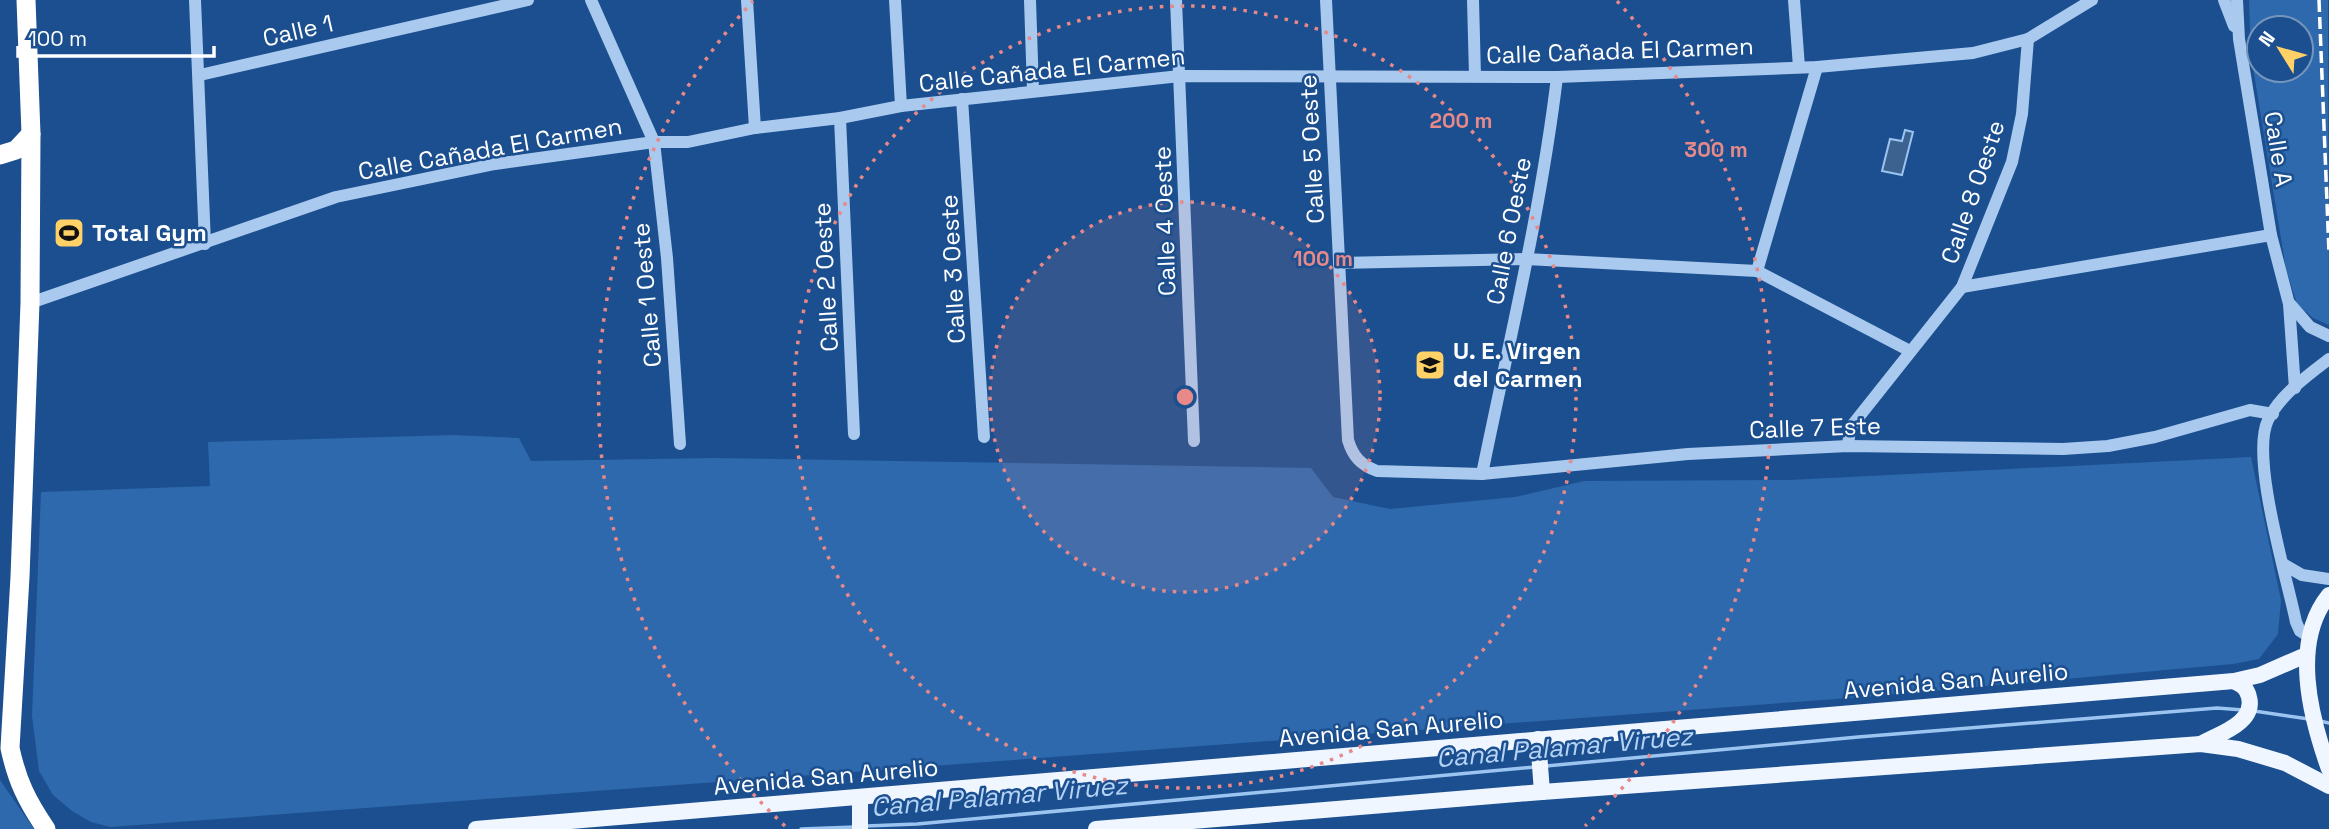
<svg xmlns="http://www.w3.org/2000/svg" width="2329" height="829" viewBox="0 0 2329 829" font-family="'Space Grotesk',sans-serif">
  <rect width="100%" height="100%" fill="#1b4f8f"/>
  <!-- green -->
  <g fill="#2e69ad" fill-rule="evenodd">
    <path d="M 2249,0 L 2328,0 L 2329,325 L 2313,318 L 2297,304 L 2286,269 L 2251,55 ZM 2259,28 L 2301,28 L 2301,70 L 2259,70 Z"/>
    <path d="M 452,435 L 519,438 L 531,461 L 713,458 L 1311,468 L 1333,497 L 1390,509 L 1515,497 L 1584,481 L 1789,480 L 2251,457 L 2281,600 L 2278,634 L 2259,659 L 2233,664 L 1863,697 L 110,827 L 91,822 L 72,811 L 53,795 L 39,771 L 32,716 L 41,492 L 210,486 L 208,442 Z"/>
    <path d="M 0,780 L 34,829 L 0,829 Z"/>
  </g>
  <!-- water -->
  <path fill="#3c6290" stroke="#9cc4f0" stroke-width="2" d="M 1905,130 L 1913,132 L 1902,175 L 1882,171 L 1890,139 L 1902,141 Z"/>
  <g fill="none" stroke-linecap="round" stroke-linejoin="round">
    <!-- stream -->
    <g stroke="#9cc4f0" stroke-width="3.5">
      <path d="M 2254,711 L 2309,719"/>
      <path d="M 2320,721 L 2329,723"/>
      <path d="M 1546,766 L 1858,737 L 2217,708 L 2243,710"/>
      <path d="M 866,826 L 917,824 L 1535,767"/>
      <path d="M 801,829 L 855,827"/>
    </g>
    <!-- minor -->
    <g stroke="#a9c9ee" stroke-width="12">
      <path d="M 195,0 L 205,244"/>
      <path d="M 591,0 L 654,142 L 667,258 L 680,444"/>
      <path d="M 747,0 L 755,128"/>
      <path d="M 895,0 L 901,106"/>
      <path d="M 1030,0 L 1033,90"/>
      <path d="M 1176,0 L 1194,441"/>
      <path d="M 1326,0 L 1348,440 C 1353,457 1361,465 1377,471 L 1482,474 L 1688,454 L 1848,446 L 2063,449 L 2108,446 L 2155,437 L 2250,410 L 2273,414"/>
      <path d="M 1473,0 L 1475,76"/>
      <path d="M 1794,0 L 1799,67"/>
      <path d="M 2224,0 L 2234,26"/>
      <path d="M 2237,0 L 2239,39 L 2271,235 L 2289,304 L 2295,388"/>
      <path d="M 200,75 L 528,0"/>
      <path d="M 962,99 L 984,437"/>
      <path d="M 840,118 L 854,434"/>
      <path d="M 1339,263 L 1526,259 L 1757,271 L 1910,351"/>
      <path d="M 1757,271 L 1817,67"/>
      <path d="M 1962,287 L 2271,235"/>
      <path d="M 30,303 L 336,197 L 495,164 L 654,142 L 688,142 L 755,128 L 840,118 L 901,106 L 1180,76 L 1557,77 L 1817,67 L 1973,53 L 2028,39 L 2092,0"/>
      <path d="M 2290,304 L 2310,327 L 2329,336"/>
      <path d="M 1848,446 L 1850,428 L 1962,287 L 2012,162 L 2022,114 L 2028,39"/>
      <path d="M 1482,474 C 1509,342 1541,210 1557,77"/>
      <path d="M 2283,564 L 2302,575 L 2329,579"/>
      <path d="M 2308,636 L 2300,631 L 2296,622 C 2287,578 2250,457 2268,420 C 2279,396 2308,375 2329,359"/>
    </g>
    <!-- major -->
    <g stroke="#f0f6ff" stroke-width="16">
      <path d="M 2329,595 C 2291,642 2310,716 2329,769"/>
      <path d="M 1538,739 L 1542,792"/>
      <path d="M 2201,744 C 2218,734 2256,723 2249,697 C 2247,688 2242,685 2234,681"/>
      <path d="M 860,797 L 860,829"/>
      <path d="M 476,829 L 2234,681 L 2260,675 L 2306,655"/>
      <path d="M 1096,829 L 1542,792 L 2201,744 L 2238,749 L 2285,763 L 2329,786"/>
    </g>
    <!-- highway -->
    <g stroke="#fff" stroke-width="19">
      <path d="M 26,0 L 31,134 L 30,303 L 20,577 L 10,748 C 17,781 27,801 46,829"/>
      <path d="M 0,155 L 16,150 L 31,134"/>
    </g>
    <!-- rail -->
    <path stroke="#fff" stroke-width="3.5" stroke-dasharray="12 5" stroke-linecap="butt" d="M 2319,0 L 2329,253"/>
  </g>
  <!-- distance rings -->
  <circle cx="1185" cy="397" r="195" fill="#e88989" fill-opacity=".12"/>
  <g fill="none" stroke="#e88989" stroke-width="3.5" stroke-dasharray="3.5 7">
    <circle cx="1185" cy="397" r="195"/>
    <circle cx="1185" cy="397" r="391"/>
    <path d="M785 826A586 586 0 0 1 753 1M1617 1A586 586 0 0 1 1585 826"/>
  </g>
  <!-- icons -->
  <defs>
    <g id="stadium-square" transform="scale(1.575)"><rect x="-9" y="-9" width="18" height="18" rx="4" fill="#ffd166" stroke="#1b4f8f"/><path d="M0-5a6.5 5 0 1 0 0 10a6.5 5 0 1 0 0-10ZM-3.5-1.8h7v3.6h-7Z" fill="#111"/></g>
    <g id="school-square" transform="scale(1.575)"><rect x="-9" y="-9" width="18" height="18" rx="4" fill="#ffd166" stroke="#1b4f8f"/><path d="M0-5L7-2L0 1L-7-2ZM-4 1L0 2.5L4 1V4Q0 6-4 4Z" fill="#111"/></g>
  </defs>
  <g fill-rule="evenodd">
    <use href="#stadium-square" x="69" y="233"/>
    <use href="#school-square" x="1430" y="365"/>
  </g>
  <g text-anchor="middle" stroke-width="5" stroke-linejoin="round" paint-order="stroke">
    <!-- street labels -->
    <g font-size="24" fill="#fff" stroke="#1b4f8f">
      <text transform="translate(298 31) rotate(-13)" y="8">Calle 1</text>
      <text transform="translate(1620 51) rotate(-2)" y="8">Calle Cañada El Carmen</text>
      <text transform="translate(1052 70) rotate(-6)" y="8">Calle Cañada El Carmen</text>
      <text transform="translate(490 149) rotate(-10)" y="8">Calle Cañada El Carmen</text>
      <text transform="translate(1312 149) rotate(-93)" y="8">Calle 5 Oeste</text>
      <text transform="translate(2278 149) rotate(81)" y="8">Calle A</text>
      <text transform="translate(1973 192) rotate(-71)" y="8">Calle 8 Oeste</text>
      <text transform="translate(1165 221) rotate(-92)" y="8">Calle 4 Oeste</text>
      <text transform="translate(1509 231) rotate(-79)" y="8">Calle 6 Oeste</text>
      <text transform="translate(953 269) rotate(-93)" y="8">Calle 3 Oeste</text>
      <text transform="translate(826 277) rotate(-93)" y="8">Calle 2 Oeste</text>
      <text transform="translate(647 295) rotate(-95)" y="8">Calle 1 Oeste</text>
      <text transform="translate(1815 428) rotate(-2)" y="8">Calle 7 Este</text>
      <text transform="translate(1956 681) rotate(-5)" y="8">Avenida San Aurelio</text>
      <text transform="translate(1391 729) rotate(-5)" y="8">Avenida San Aurelio</text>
      <text transform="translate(826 777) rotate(-5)" y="8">Avenida San Aurelio</text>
    </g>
    <!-- poi labels -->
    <g font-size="24" font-weight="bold" fill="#fff" stroke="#1b4f8f" text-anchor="start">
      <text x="92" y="241">Total Gym</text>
      <text x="1453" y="359">U. E. Virgen<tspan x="1453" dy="28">del Carmen</tspan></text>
    </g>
    <!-- water labels -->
    <g font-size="26" font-style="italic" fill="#b5d3f5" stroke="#1b4f8f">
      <text transform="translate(1564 747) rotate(-5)" y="9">Canal Palamar Viruez</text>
      <text transform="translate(999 796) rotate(-5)" y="9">Canal Palamar Viruez</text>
    </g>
  </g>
  <circle cx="1185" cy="397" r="10" fill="#e88989" stroke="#1b4f8f" stroke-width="3.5"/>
  <g font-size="21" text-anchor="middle" font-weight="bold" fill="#e88989" stroke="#1b4f8f" stroke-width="5" stroke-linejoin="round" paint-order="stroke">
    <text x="1461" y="128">200 m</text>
    <text x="1716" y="157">300 m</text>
    <text x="1323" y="266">100 m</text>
  </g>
  <!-- north arrow -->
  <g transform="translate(2280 49) rotate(307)"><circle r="33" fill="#1b4f8f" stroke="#7695bc" stroke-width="2"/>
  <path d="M0-5L12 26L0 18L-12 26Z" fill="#ffd166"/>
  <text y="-10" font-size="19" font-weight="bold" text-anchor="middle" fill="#ffffff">N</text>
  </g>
  <!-- scale -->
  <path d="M18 46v10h196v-10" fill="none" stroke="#ffffff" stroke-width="3.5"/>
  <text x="28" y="46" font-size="21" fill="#ffffff" stroke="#1b4f8f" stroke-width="5" paint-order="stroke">100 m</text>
</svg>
